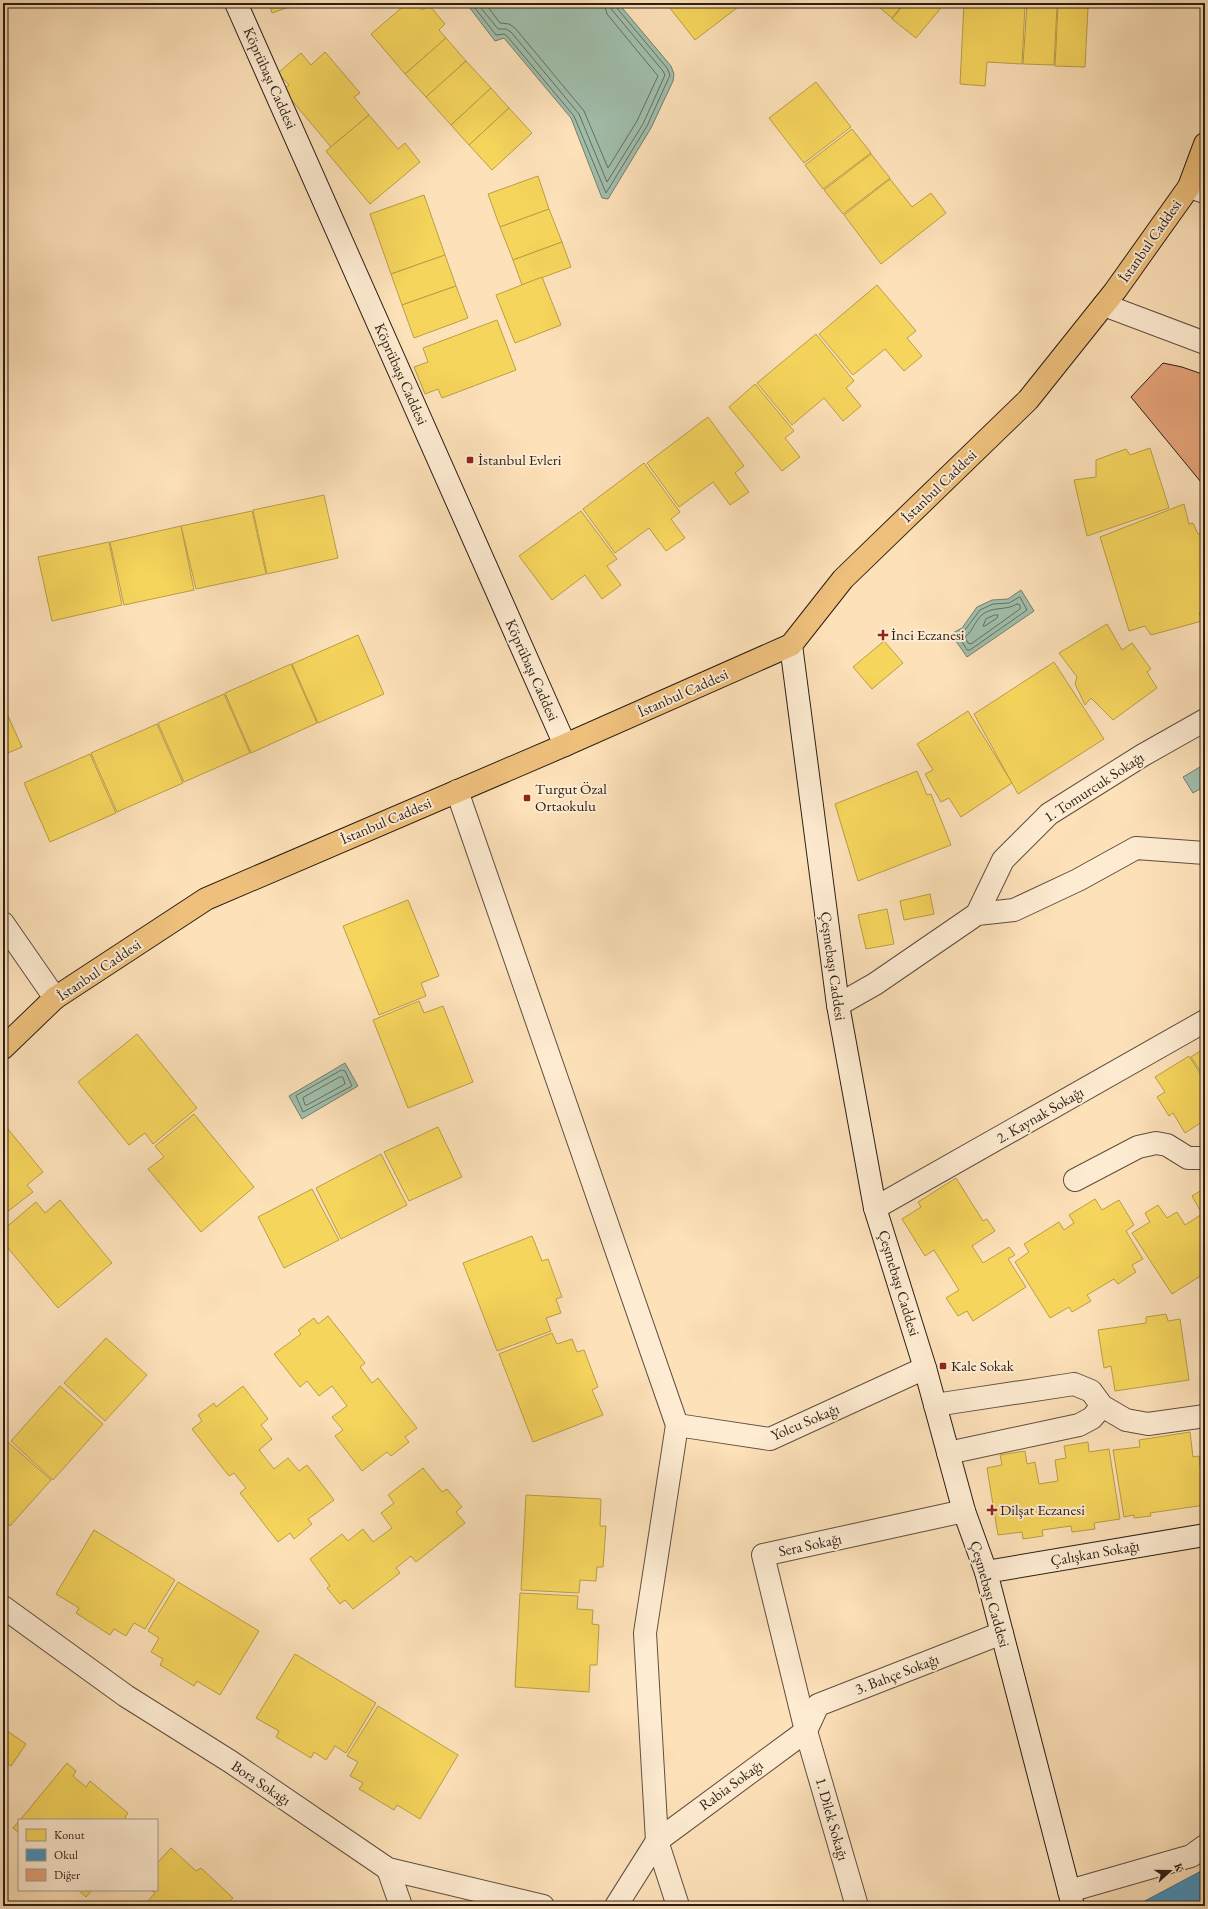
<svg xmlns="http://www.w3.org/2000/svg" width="1208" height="1909" viewBox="0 0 1208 1909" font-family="'EB Garamond',serif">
  <rect width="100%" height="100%" fill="#fde1b9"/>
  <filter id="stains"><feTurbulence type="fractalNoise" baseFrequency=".005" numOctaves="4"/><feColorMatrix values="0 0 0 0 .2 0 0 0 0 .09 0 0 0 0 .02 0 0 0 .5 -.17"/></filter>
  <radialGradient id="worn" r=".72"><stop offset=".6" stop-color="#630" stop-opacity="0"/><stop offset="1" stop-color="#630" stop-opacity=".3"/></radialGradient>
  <!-- water -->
  <g fill="#a0beab" stroke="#727e6f">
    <path d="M 466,3 L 618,3 L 671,66 L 674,74 L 673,81 L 651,128 L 608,199 L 602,198 L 571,118 L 504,38 L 495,41 Z"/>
    <path d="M 1021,590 L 1034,611 L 967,657 L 951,634 L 962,628 L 977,607 L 992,600 L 1008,599 Z"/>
    <path d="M 1205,764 L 1205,786 L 1193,793 L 1183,777 Z"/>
    <path d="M 345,1063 L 358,1086 L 302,1119 L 289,1096 Z"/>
  </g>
  <!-- homes -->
  <g fill="#f6d55c" stroke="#b99e47">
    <path d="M 269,3 L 300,3 L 272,13 Z"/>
    <path d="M 407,3 L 416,3 L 422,10 L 429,5 L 445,24 L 439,30 L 446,38 L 405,74 L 371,34 Z"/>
    <path d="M 666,3 L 741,3 L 742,4 L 695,40 Z"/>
    <path d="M 874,3 L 904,3 L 892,18 Z"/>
    <path d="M 905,3 L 945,3 L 916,38 L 892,19 Z"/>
    <path d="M 964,3 L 1025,5 L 1022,64 L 987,62 L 985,86 L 960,84 Z"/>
    <path d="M 1027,4 L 1057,6 L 1054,65 L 1023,64 Z"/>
    <path d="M 1058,6 L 1088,8 L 1085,67 L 1055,66 Z"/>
    <path d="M 446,38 L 466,61 L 426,97 L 405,74 Z"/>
    <path d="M 325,52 L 360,93 L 354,97 L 369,115 L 331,147 L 283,90 L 289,85 L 278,73 L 301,53 L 311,65 Z"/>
    <path d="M 466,61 L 491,88 L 451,125 L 426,97 Z"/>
    <path d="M 816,82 L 851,127 L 804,163 L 769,118 Z"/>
    <path d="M 491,88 L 509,108 L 469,145 L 451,125 Z"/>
    <path d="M 509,108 L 532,133 L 492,170 L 469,145 Z"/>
    <path d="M 369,115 L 398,149 L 405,143 L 420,162 L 370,204 L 326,151 Z"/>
    <path d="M 852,129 L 871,153 L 823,189 L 805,165 Z"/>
    <path d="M 871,154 L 890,178 L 843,214 L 824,190 Z"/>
    <path d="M 538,176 L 549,209 L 500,227 L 488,194 Z"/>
    <path d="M 890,179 L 912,207 L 931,193 L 946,213 L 881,264 L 844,215 Z"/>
    <path d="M 424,195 L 445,255 L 391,274 L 370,214 Z"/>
    <path d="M 549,209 L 562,242 L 513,260 L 500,227 Z"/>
    <path d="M 562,242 L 571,267 L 522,285 L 513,260 Z"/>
    <path d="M 445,255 L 456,286 L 402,305 L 391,274 Z"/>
    <path d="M 542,277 L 561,325 L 515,343 L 496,295 Z"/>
    <path d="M 877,285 L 916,331 L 907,338 L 922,356 L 904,371 L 885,349 L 853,375 L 819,334 Z"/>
    <path d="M 456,286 L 468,318 L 414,338 L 402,305 Z"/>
    <path d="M 497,320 L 516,370 L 442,398 L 438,389 L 425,394 L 414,367 L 428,362 L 423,348 Z"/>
    <path d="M 816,334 L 854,381 L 846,388 L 861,406 L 843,421 L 824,398 L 792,425 L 757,383 Z"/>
    <path d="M 755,384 L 794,431 L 785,438 L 800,457 L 782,471 L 729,407 Z"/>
    <path d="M 708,417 L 744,466 L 735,473 L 749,492 L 730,505 L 713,482 L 679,507 L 647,463 Z"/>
    <path d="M 1150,448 L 1169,508 L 1087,536 L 1074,480 L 1096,477 L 1096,460 L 1126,449 L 1130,455 Z"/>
    <path d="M 644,463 L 680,512 L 671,519 L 685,538 L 666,551 L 649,528 L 615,553 L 583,509 Z"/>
    <path d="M 324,495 L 338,558 L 267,574 L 253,510 Z"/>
    <path d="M 1184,504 L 1189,524 L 1193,523 L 1198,534 L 1203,532 L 1205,540 L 1205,611 L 1199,613 L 1202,621 L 1151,635 L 1145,626 L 1129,631 L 1100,537 Z"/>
    <path d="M 252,511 L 266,574 L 196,589 L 181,526 Z"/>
    <path d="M 581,511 L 617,559 L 607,566 L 621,585 L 602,599 L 585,575 L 552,600 L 519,556 Z"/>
    <path d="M 181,526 L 194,590 L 124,605 L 110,542 Z"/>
    <path d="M 109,542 L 122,605 L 52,621 L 38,557 Z"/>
    <path d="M 1107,624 L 1122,650 L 1132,643 L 1151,669 L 1147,672 L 1157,688 L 1113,720 L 1091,698 L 1085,705 L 1075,684 L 1077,677 L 1059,653 Z"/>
    <path d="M 358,635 L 384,694 L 318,723 L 292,664 Z"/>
    <path d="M 884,641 L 903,663 L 872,689 L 853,667 Z"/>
    <path d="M 1054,662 L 1104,739 L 1018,794 L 974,714 Z"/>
    <path d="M 291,664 L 317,723 L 251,753 L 225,693 Z"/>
    <path d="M 224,694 L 250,753 L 184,782 L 158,723 Z"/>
    <path d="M 3,705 L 22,747 L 3,755 Z"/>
    <path d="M 968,711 L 1012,783 L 961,817 L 949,798 L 941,802 L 925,774 L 933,770 L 917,744 Z"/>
    <path d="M 157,724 L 183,783 L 117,812 L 91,753 Z"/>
    <path d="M 90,754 L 116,813 L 50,842 L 24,783 Z"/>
    <path d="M 917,771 L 927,795 L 931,794 L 951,845 L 858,881 L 835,804 Z"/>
    <path d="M 930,894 L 934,914 L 904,920 L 900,901 Z"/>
    <path d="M 408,900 L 439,976 L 421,983 L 426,996 L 379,1015 L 343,926 Z"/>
    <path d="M 887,909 L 894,944 L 866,949 L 858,915 Z"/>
    <path d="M 419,1001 L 424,1013 L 443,1006 L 473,1082 L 408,1108 L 373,1020 Z"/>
    <path d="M 137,1034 L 197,1108 L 153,1144 L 145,1133 L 129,1145 L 78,1082 Z"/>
    <path d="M 1205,1048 L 1205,1078 L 1191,1057 Z"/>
    <path d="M 1189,1056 L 1205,1081 L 1205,1120 L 1185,1133 L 1173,1113 L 1169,1116 L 1157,1097 L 1165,1092 L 1155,1077 Z"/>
    <path d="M 194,1114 L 254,1187 L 201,1232 L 148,1169 L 164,1157 L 155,1146 Z"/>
    <path d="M 3,1123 L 43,1172 L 27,1185 L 33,1192 L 3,1215 Z"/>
    <path d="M 438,1127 L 462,1177 L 409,1201 L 384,1152 Z"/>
    <path d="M 381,1154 L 407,1205 L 341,1239 L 316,1188 Z"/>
    <path d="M 956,1178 L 983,1221 L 987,1219 L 995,1231 L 972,1246 L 983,1263 L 1009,1247 L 1015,1255 L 1008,1259 L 1026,1287 L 973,1321 L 967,1311 L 958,1316 L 946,1298 L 959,1290 L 934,1250 L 925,1256 L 902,1219 L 921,1207 L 918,1202 Z"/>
    <path d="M 1205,1178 L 1205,1187 L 1201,1181 Z"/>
    <path d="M 1205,1188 L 1205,1267 L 1200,1271 L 1202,1275 L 1172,1294 L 1132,1233 L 1150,1222 L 1145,1213 L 1158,1205 L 1167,1218 L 1177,1212 L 1185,1225 L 1202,1214 L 1192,1196 Z"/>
    <path d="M 312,1189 L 339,1240 L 284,1268 L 258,1217 Z"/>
    <path d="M 1095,1199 L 1102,1210 L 1119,1200 L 1134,1225 L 1126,1231 L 1143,1259 L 1132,1265 L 1136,1272 L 1118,1284 L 1114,1279 L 1087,1295 L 1091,1301 L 1072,1312 L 1069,1307 L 1050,1318 L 1015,1262 L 1029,1252 L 1024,1244 L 1059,1222 L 1064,1230 L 1074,1223 L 1069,1215 Z"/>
    <path d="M 60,1200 L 112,1263 L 58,1308 L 3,1242 L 3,1230 L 36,1202 L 45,1213 Z"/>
    <path d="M 532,1236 L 542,1261 L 548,1259 L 562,1297 L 556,1299 L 561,1313 L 546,1318 L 551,1331 L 497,1351 L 463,1263 Z"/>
    <path d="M 1166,1314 L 1168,1321 L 1180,1319 L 1189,1380 L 1115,1391 L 1111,1366 L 1104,1368 L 1098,1330 L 1146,1323 L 1146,1317 Z"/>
    <path d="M 328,1316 L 365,1363 L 360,1367 L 372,1383 L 378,1378 L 417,1428 L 405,1437 L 409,1442 L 391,1456 L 387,1452 L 362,1471 L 335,1436 L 343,1430 L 332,1417 L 347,1406 L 332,1386 L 319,1396 L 307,1381 L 300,1387 L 274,1354 L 301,1334 L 298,1330 L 314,1318 L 318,1324 Z"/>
    <path d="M 552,1333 L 557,1344 L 572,1339 L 577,1352 L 584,1350 L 598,1387 L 592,1390 L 603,1415 L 533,1442 L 499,1354 Z"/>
    <path d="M 106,1338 L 147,1375 L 105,1421 L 64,1383 Z"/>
    <path d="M 60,1386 L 103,1424 L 53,1480 L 11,1441 Z"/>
    <path d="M 243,1386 L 268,1419 L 261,1425 L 272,1439 L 259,1450 L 274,1469 L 288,1458 L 299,1471 L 307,1465 L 334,1500 L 308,1519 L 312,1524 L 294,1539 L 290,1533 L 278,1542 L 240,1493 L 246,1488 L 234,1473 L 229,1476 L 192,1429 L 202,1421 L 198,1415 L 214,1403 L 216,1407 Z"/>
    <path d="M 1190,1432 L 1193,1457 L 1199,1456 L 1205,1505 L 1150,1513 L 1151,1516 L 1134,1518 L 1134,1515 L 1124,1517 L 1113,1450 L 1140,1447 L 1139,1440 Z"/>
    <path d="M 8,1442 L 51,1480 L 10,1526 L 3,1520 L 3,1448 Z"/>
    <path d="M 1088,1442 L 1089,1452 L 1109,1449 L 1120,1519 L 1094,1523 L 1095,1529 L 1072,1532 L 1071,1526 L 1042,1530 L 1043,1536 L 1023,1539 L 1022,1532 L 998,1535 L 987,1468 L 1002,1465 L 1000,1455 L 1025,1451 L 1027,1464 L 1035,1462 L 1039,1484 L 1058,1481 L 1055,1460 L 1066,1458 L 1064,1446 Z"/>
    <path d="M 423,1468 L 442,1492 L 447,1489 L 462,1507 L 456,1512 L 465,1523 L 416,1562 L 411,1556 L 396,1568 L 400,1573 L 353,1609 L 345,1600 L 340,1604 L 327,1588 L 330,1586 L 310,1559 L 342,1534 L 348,1541 L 363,1529 L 373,1542 L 392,1528 L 381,1513 L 394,1503 L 388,1495 Z"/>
    <path d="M 526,1495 L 601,1499 L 600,1526 L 606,1526 L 603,1567 L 597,1567 L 596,1581 L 580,1580 L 579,1593 L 521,1590 Z"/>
    <path d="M 94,1530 L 175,1580 L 145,1629 L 134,1623 L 126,1636 L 114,1629 L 110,1635 L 76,1613 L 79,1608 L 56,1594 Z"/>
    <path d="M 178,1582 L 259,1631 L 220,1695 L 197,1681 L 194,1686 L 160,1665 L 163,1659 L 151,1652 L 159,1638 L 148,1631 Z"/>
    <path d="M 520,1593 L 578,1596 L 577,1609 L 593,1610 L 592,1624 L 599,1625 L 597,1665 L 590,1665 L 589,1692 L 515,1687 Z"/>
    <path d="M 295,1654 L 376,1703 L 346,1753 L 335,1746 L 326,1760 L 314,1752 L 311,1758 L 276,1737 L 279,1731 L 256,1718 Z"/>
    <path d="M 378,1706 L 458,1755 L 420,1819 L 397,1805 L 394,1810 L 359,1789 L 363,1783 L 350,1776 L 358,1762 L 347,1756 Z"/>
    <path d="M 3,1728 L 26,1744 L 11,1766 L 8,1764 L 3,1771 Z"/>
    <path d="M 67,1763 L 76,1771 L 73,1776 L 86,1787 L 90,1781 L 128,1813 L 125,1817 L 128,1820 L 20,1820 Z"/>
    <path d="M 19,1821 L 19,1833 L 13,1828 Z"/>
    <path d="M 171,1848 L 196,1871 L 201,1868 L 233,1898 L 230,1901 L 233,1904 L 230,1906 L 154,1906 L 148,1901 L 155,1893 L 151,1890 L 157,1890 L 157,1863 Z"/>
    <path d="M 78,1890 L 92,1890 L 86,1897 Z"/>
  </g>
  <!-- schools -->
  <path fill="#4393c3" stroke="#3c708f" d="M 1205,1869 L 1205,1906 L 1142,1906 L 1141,1903 Z"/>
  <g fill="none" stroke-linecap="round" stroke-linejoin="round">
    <!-- shore -->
    <g stroke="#666e60" stroke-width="1">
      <path d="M 471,3 L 496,35 L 504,34 L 507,36 L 574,116 L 606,193 L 647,126 L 670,75 L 667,68 L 616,7 L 615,3"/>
      <path d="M 477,3 L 498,29 L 506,29 L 511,32 L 579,114 L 607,182 L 643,124 L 665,75 L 663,71 L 612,10 L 610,3"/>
      <path d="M 485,3 L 500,23 L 509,24 L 515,28 L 584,111 L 608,168 L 637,121 L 658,76 L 607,14 L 604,3"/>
      <path d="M 1020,597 L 1027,610 L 970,650 L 967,650 L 958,635 L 965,630 L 980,610 L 993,604 L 1009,603 Z"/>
      <path d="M 1017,604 L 1020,605 L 1020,609 L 971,644 L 968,643 L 965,637 C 973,631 975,620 983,614 C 994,606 1006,611 1017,604 Z"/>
      <path d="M 995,615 L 998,615 L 997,618 L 985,626 L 983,626 L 986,619 Z"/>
      <path d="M 342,1070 L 345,1071 L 352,1086 L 303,1112 L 296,1096 Z"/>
      <path d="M 340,1077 L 343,1077 L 345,1084 L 307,1105 L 305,1105 L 303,1098 Z"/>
    </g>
  </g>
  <!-- building -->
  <path fill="#e5a379" stroke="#2c1e16" d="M 1163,363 L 1182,367 L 1205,375 L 1205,487 L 1131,397 Z"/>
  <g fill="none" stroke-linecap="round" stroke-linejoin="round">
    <!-- street casing -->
    <g stroke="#604f3f" stroke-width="24">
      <g id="street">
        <path d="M 1189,187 L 1205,192"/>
        <path d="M 1104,305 L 1205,343"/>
        <path d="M 457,791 L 677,1425 L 645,1633 L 657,1841 L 678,1906"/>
        <path d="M 977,914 L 1003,860 L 1049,814 L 1143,755 L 1205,720"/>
        <path d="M 3,923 L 55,998"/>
        <path d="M 838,1005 L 875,984 L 977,914 L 1014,910 L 1078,880 L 1136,848 L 1205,853"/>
        <path d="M 1075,1180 L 1138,1147 L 1156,1143 L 1167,1145 L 1188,1158 L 1205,1158"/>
        <path d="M 875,1208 L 1205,1021"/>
        <path d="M 935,1405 L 1074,1384 L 1091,1391 L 1102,1406 L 1126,1420 L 1148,1424 L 1205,1416"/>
        <path d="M 677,1425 L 770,1439 L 925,1368"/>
        <path d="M 948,1453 L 1079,1425 L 1092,1418 L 1102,1406"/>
        <path d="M 3,1607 L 126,1696 L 231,1762 L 388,1869 L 543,1906"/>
        <path d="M 806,1731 L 818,1705 L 1002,1633"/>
        <path d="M 388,1869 L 401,1906"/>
        <path d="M 1069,1891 L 1191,1856 L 1205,1846"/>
        <path d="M 616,1906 L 657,1841 L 806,1731"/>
        <path d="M 857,1906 L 806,1731 L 763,1555 L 964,1511"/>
      </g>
    </g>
    <!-- secondary casing -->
    <g stroke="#2c1e16" stroke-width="24">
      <g id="secondary">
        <path d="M 236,3 L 565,745"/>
        <path d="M 791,645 L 838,1005 L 875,1208 L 925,1368 L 964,1511 L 986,1572 L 1073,1906"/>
        <path d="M 986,1572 L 1205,1535"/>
      </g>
    </g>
    <!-- primary casing -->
    <g stroke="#2c1e16" stroke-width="24">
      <path id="primary" d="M 3,1048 L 55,998 L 206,899 L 565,745 L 791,645 L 843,579 L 1028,400 L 1115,291 L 1189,187 L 1205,144"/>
    </g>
    <!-- street -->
    <use href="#street" stroke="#feecd2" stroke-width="22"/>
    <!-- secondary -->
    <use href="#secondary" stroke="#feecd2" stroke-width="22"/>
    <!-- primary -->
    <use href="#primary" stroke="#eec07c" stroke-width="22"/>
  </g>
  <!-- markers -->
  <g fill="#8f2418" stroke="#feecd2" stroke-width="1.5">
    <rect x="466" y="456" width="8" height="8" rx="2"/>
    <path d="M881 629h4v4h4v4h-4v4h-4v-4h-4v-4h4z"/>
    <rect x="523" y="794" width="8" height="8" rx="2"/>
    <rect x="939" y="1362" width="8" height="8" rx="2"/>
    <path d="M990 1504h4v4h4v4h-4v4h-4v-4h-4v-4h4z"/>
  </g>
  <g text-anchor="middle" stroke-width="4" stroke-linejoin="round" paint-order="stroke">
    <!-- street labels -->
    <g font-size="15" fill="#2c1e16" stroke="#feecd2">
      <text transform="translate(270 78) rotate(66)" y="5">Köprübaşı Caddesi</text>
      <text transform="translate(1150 241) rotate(-55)" y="5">İstanbul Caddesi</text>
      <text transform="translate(401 374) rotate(66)" y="5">Köprübaşı Caddesi</text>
      <text transform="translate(939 486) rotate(-44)" y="5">İstanbul Caddesi</text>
      <text transform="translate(532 670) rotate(66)" y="5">Köprübaşı Caddesi</text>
      <text transform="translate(683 693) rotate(-24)" y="5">İstanbul Caddesi</text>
      <text transform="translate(1094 787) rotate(-33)" y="5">1. Tomurcuk Sokağı</text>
      <text transform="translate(386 821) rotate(-23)" y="5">İstanbul Caddesi</text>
      <text transform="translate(833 966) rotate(82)" y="5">Çeşmebaşı Caddesi</text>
      <text transform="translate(99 970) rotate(-34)" y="5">İstanbul Caddesi</text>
      <text transform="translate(1040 1115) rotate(-30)" y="5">2. Kaynak Sokağı</text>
      <text transform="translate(899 1283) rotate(73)" y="5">Çeşmebaşı Caddesi</text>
      <text transform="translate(805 1422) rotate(-23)" y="5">Yolcu Sokağı</text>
      <text transform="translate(810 1545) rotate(-12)" y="5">Sera Sokağı</text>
      <text transform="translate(1095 1553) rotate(-10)" y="5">Çalışkan Sokağı</text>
      <text transform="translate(990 1594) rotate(74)" y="5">Çeşmebaşı Caddesi</text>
      <text transform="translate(897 1674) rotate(-21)" y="5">3. Bahçe Sokağı</text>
      <text transform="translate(261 1783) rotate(34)" y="5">Bora Sokağı</text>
      <text transform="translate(731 1785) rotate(-36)" y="5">Rabia Sokağı</text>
      <text transform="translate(832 1819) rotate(74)" y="5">1. Dilek Sokağı</text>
    </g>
    <!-- poi labels -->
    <g font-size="15" fill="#2c1e16" stroke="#feecd2" text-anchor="start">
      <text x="478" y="465">İstanbul Evleri</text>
      <text x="891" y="640">İnci Eczanesi</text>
      <text x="535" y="794">Turgut Özal<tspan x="535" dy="17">Ortaokulu</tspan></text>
      <text x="951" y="1371">Kale Sokak</text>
      <text x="1000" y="1515">Dilşat Eczanesi</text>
    </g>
  </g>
  <!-- margin -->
  <rect width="1208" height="1909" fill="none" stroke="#fde1b9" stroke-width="16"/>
  <rect x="4" y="4" width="1200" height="1901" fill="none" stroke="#2c1e16" stroke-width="2"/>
  <rect x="8" y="8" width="1192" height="1893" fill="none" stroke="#2c1e16"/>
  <!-- legend -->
  <rect x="18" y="1819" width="140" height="72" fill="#feecd2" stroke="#aa9a87"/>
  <rect x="26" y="1829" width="20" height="12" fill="#f6d55c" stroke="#aa9a87"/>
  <text x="54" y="1839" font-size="12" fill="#2c1e16">Konut</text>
  <rect x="26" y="1849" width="20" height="12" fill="#4393c3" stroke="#aa9a87"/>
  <text x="54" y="1859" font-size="12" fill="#2c1e16">Okul</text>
  <rect x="26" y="1869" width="20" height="12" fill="#e5a379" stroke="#aa9a87"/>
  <text x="54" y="1879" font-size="12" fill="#2c1e16">Diğer</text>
  <!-- north arrow -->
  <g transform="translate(1170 1871) rotate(69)" stroke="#feecd2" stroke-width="3" paint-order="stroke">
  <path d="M0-3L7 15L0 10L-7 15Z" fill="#2c1e16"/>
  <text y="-6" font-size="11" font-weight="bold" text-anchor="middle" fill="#2c1e16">K</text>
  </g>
  <rect width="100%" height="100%" filter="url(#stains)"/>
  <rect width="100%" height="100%" fill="url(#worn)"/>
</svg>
